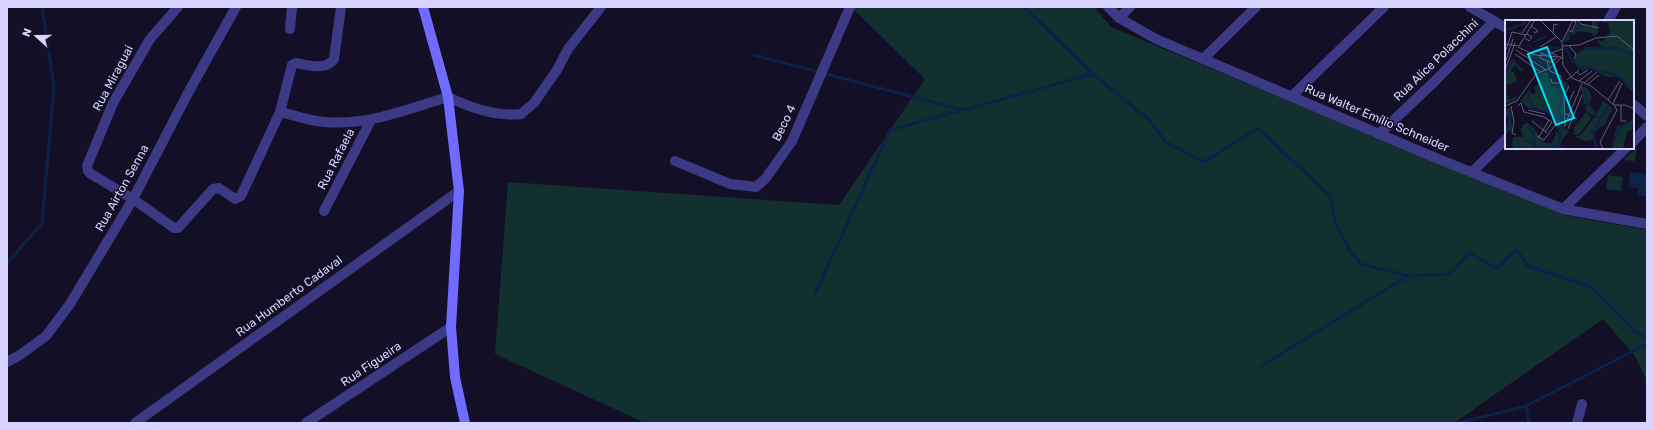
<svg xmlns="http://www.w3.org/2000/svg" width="1654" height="430" viewBox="0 0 1654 430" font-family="Rubik,sans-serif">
  <rect width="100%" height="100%" fill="#130f26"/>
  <!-- green -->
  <g fill="#12302f">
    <path d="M 851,7 L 1094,7 L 1111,27 L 1564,215 L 1647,230 L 1647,381 L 1635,356 L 1603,319 L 1454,423 L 645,423 L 495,354 L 508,182 L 839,205 L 925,79 Z"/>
    <path d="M 1637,148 L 1635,161 L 1623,160 Z"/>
    <path d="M 1608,175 L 1623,177 L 1621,191 L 1606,189 Z"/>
  </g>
  <!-- water -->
  <path fill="#0c2248" d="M 1631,172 L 1647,174 L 1646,196 L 1637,195 L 1638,188 L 1628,187 Z"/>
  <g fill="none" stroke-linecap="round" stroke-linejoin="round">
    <!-- stream -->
    <g stroke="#0c2248" stroke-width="3">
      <path d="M 1024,7 L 1093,74 L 1148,119 L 1166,142 L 1204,162 L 1258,128 L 1330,196 L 1335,222 L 1350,251 L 1361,264 L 1408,276 L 1450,274 L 1470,253 L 1496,268 L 1517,250 L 1528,266 L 1591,287 L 1635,331 L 1647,338"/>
      <path d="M 754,55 L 963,110"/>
      <path d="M 7,263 L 42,223 L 54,87 L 42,7"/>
      <path d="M 814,296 L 890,130 L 1093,74"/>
      <path d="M 1261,366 L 1408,276"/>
      <path d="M 1526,406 L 1529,423"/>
      <path d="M 1458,423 L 1526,406 L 1647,344"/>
    </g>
    <!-- street -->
    <g stroke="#3d3a85" stroke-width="10">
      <path d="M 178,7 L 150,39 L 113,103 L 87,166 L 88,171 L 91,174 L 133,199 L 174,228 L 178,228 L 213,189 L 219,188 L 235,199 L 241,196 L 280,112 L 292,65 L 296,63 C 308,65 326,71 334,59 L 341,7"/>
      <path d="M 1108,7 L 1119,18 L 1156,39 L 1436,158 L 1563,209 L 1647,224"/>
      <path d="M 1470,7 L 1506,28"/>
      <path d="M 1119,18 L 1130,7"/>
      <path d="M 1608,21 L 1616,7"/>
      <path d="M 290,29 L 292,7"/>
      <path d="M 1203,59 L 1256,7"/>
      <path d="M 1292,96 L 1384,7"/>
      <path d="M 1633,104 L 1647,116"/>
      <path d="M 280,112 C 294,115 310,121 325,122 C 367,126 408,109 448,97 C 471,108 496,117 521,114 L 534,103 L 557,70 L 568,49 L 601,7"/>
      <path d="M 1379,134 L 1434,82 L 1494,21"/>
      <path d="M 1633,142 L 1647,127"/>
      <path d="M 675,161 L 730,184 L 756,187 L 766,178 L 792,141 L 850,7"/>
      <path d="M 1472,172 L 1506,139"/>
      <path d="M 1563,209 L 1626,148"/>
      <path d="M 324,211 L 371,120"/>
      <path d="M 7,362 L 20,355 L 46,336 L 70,304 L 133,199 L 188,93 L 236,7"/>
      <path d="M 135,423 L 459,191"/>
      <path d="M 306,423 L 451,327"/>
      <path d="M 1577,423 L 1582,404"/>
    </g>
    <!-- secondary -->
    <path stroke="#6f6bff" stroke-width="10" d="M 423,7 L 448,97 L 459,191 L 451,327 L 455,377 L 465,423"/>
  </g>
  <g text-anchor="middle" stroke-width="3" stroke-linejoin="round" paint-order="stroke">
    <!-- street labels -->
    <g font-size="12" fill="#d9d4ff" stroke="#130f26">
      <text transform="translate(1436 60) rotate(-44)" y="4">Rua Alice Polacchini</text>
      <text transform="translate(113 78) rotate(-62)" y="4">Rua Miraguai</text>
      <text transform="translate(1377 118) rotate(23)" y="4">Rua Walter Emílio Schneider</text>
      <text transform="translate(784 123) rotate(-64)" y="4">Beco 4</text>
      <text transform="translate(336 159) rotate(-63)" y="4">Rua Rafaela</text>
      <text transform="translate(122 188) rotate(-61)" y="4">Rua Airton Senna</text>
      <text transform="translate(289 296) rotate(-36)" y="4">Rua Humberto Cadaval</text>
      <text transform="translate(371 364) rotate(-34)" y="4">Rua Figueira</text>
    </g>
  </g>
  <!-- overview -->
  <g transform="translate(1505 20)">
    <rect width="129" height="129" fill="#130f26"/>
    <path d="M 80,0 L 129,0 L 129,69 L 126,71 L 114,57 L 103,57 L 84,48 L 78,51 L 72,47 L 69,41 L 72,34 L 77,30 L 97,28 L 92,20 L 98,21 L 105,12 L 103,3 L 92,2 L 93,13 L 89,17 L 87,13 L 74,11 L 69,15 L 64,14 L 64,20 L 59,23 L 63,14 L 68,13 L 72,3 L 87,8 L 87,2 ZM 8,40 L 19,50 L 15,51 L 11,45 L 8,47 L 6,52 L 9,52 L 12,61 L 2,65 L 1,73 L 5,80 L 13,75 L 11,80 L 0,84 L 0,53 ZM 42,52 L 47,66 L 54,68 L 57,60 L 64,65 L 59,75 L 58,108 L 64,111 L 57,120 L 52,106 L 54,101 L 38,90 L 34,91 L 31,87 L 25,89 L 15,81 L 24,70 L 27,74 L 31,72 L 29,67 L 34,64 L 35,54 ZM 76,67 L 82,67 L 87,78 L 84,83 L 91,92 L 87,96 L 80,89 L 82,85 L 79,83 ZM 98,81 L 107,88 L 100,104 L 89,112 L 90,119 L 81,121 L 70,117 L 76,115 L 93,92 ZM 2,88 L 5,88 L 7,110 L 0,113 L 4,98 L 0,94 ZM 81,92 L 86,98 L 74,114 L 69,115 L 69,108 ZM 129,97 L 127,110 L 122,111 L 118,129 L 106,129 L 112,106 L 122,104 ZM 22,103 L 29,108 L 39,123 L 47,123 L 52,111 L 57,121 L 53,129 L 8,129 L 7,121 L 9,117 L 18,117 L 16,110 L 18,105 Z" fill="#12302f"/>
    <path fill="none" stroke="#0c2248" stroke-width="2" d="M 3,10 L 22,2M 59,21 L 63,14 L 77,6M 28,22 L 40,17 L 41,14M 23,25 L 33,32 L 46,27 L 54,28M 58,28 L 62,29 L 67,41 L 77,49 L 81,47 L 114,56 L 124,67 L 129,67M 79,28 L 113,28 L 129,35M 0,53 L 9,39M 42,67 L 51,67 L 56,74M 80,70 L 83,83 L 94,100 L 93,106 L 87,110 L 92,129M 23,73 L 26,84 L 31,89 L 44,92 L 54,103M 94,100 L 104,86M 24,107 L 28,112 L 30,125M 0,109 L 6,106 L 5,93M 22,121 L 33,128 L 53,126M 56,129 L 54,124 L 56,96 L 53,89 L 63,64M 107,129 L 114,108 L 126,101"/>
    <path fill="none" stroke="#625e7d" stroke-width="1" d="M 35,0 L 57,22 L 58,45 L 67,58 L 86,66 L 109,85 L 120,85 L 129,89M 72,0 L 76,4 L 94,8M 26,6 L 33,11 L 29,13M 63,10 L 67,12 L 71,2 L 68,0M 17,13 L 26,0M 48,13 L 49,4 L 53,5M 20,18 L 24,21 L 27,17 L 22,14M 57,22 L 68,0M 0,24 L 14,26 L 30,0M 58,26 L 74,25 L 91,18 L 112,16 L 129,30M 64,26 L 71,34 L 69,39M 13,27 L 30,35 L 56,37M 35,27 L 51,17M 11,30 L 41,50M 0,33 L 7,12 L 21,15M 10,34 L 35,52M 52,36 L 46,33 L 57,29M 46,37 L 36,33 L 35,38 L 45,42 L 52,38M 42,41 L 45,51 L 56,56 L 56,63 L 47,63 L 46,59M 0,43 L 8,19M 0,51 L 10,23M 72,52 L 75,55 L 83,50M 62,60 L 74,50M 74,61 L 87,51M 79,63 L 92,52M 83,64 L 94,55M 103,80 L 115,61M 64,82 L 69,71M 108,84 L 117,63M 116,85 L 116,101 L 121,101M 0,86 L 12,81 L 31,54 L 45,48 L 57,37M 6,86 L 9,102 L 7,113 L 11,115M 13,86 L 16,83 L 19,92 L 39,97 L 47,102 L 40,112M 23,90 L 40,94M 59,93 L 72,99M 27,101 L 42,113M 60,105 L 59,77 L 64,66M 59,107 L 77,64M 63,109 L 77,75M 32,116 L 39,120 L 50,105M 34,117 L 44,100M 98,129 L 95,122 L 112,90 L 109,85"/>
    <path fill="#00e5ff" fill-opacity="0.15" stroke="#00e5ff" stroke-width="2" d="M 42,27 L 69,98 L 51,105 L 23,34 Z"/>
    <rect width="129" height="129" fill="none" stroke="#d9d4ff" stroke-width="2"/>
  </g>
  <!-- border -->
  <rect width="1654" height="430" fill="none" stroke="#d9d4ff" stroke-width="16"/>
  <!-- north arrow -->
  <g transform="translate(36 36) rotate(291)" stroke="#130f26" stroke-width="3" paint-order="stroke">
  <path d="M0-3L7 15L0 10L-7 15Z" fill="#d9d4ff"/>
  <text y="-6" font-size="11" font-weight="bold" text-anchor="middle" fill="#d9d4ff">N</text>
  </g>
</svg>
